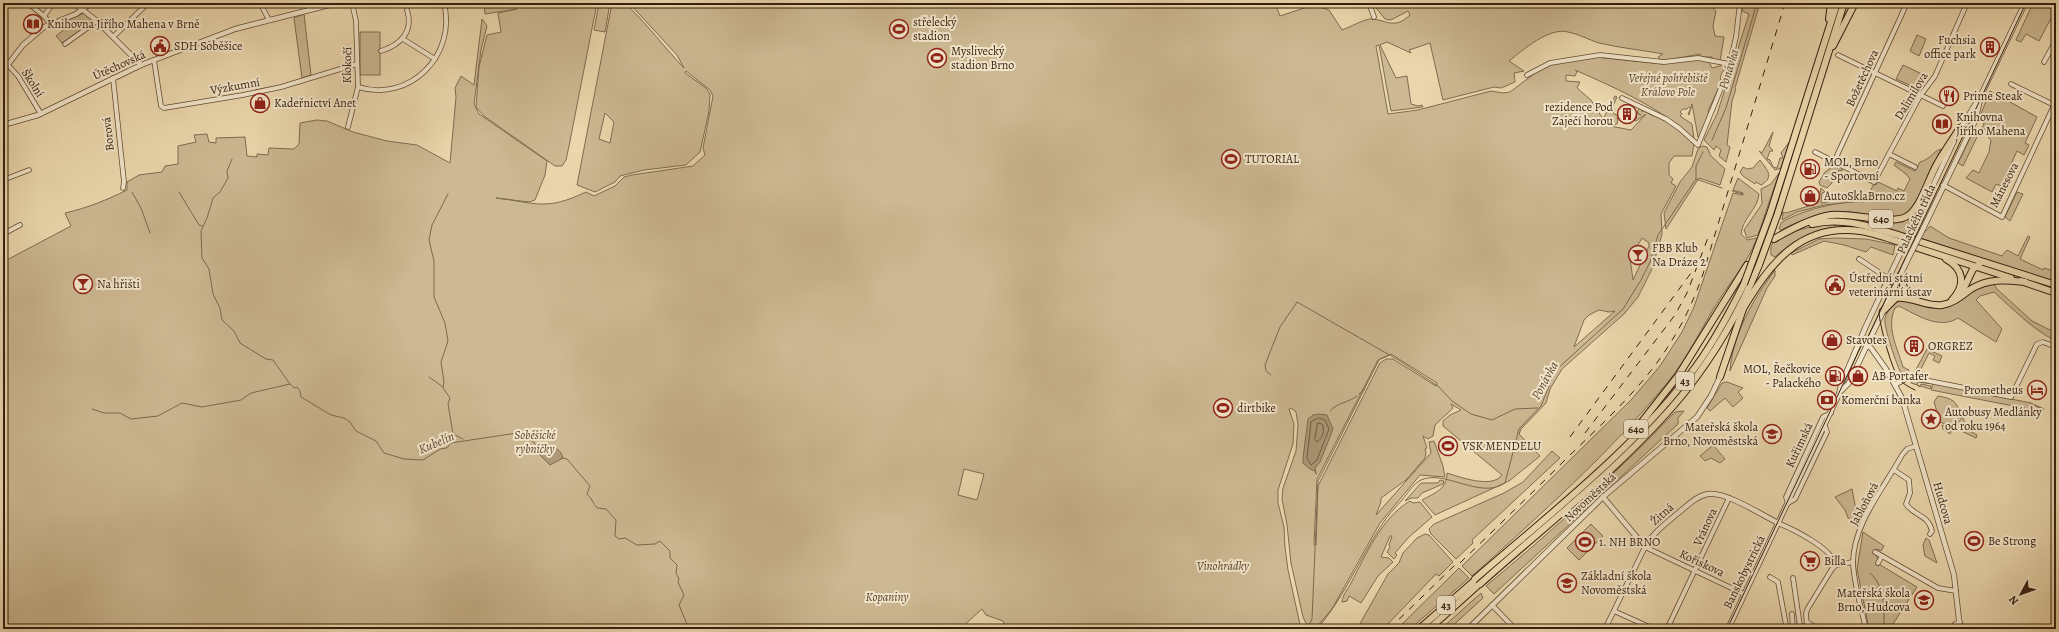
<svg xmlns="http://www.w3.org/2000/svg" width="2059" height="632" viewBox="0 0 2059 632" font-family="Alegreya,serif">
  <rect width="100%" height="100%" fill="#ebd7ad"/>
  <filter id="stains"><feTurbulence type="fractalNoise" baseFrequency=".005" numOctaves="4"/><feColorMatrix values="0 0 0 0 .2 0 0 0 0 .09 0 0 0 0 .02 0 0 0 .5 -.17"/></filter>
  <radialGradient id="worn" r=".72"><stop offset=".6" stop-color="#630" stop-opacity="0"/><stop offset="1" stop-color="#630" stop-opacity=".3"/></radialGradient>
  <!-- green -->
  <g fill="#ccb892" stroke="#806b50" fill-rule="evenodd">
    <path d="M 484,3 L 597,3 L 569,146 L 566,160 L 562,166 L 555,166 L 484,116 L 476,107 L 479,67 L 487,35 L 501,32 L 498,13 L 517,9 L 485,14 Z"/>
    <path d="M 599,3 L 610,3 L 605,32 L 594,30 Z"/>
    <path d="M 612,3 L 625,3 C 647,24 663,46 684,68 L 677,55 L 629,3 L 1275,3 L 1280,16 L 1313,5 L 1329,10 L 1342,30 C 1348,28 1366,18 1372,19 C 1387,20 1394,30 1410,15 L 1408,11 L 1391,20 L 1385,19 L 1373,4 L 1375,3 L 1413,3 L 1415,6 L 1420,3 L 1711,3 L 1710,5 L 1716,11 L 1713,26 L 1715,36 L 1724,37 L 1720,61 L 1712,59 L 1712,57 L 1701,57 L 1700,54 L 1662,61 L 1658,57 L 1663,54 C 1642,50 1620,48 1599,43 C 1589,40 1579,34 1568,32 C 1549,27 1523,50 1509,61 L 1524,71 L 1514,73 L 1515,82 L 1501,88 L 1494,87 L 1443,100 L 1430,43 L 1409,50 L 1411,53 L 1387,42 L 1380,45 L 1396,78 L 1407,76 L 1411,104 L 1418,106 L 1422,105 L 1423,107 L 1391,111 L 1379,45 L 1376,46 L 1388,114 L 1418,110 L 1491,91 L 1503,93 L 1510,92 L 1539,70 L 1552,64 L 1595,57 L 1663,64 L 1697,59 L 1709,62 L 1712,68 L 1723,65 L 1727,67 C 1722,73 1719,74 1721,83 L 1708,111 L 1709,115 L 1700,137 L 1698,137 L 1692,104 L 1689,115 L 1688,114 L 1691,108 L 1689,107 L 1687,109 L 1683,109 L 1680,112 L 1682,114 L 1680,116 L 1692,124 L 1694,139 C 1661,108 1616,88 1575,70 L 1577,72 L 1575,76 L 1566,75 L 1566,81 L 1580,82 L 1577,88 L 1591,100 L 1603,119 L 1615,96 L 1617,97 L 1612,108 L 1615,109 L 1613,113 L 1618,116 L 1617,119 L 1618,120 L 1617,124 L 1610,126 L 1631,130 L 1646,114 L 1636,121 L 1634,120 L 1636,119 L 1637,113 L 1641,115 L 1637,112 L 1640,108 L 1643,110 L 1642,112 L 1643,110 L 1653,116 L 1655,115 L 1674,126 L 1694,144 L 1692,156 L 1674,156 L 1669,163 L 1669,175 L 1673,179 L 1671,183 L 1676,186 L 1661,214 L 1662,234 L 1652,269 L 1638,297 L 1624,314 L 1562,369 L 1550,389 L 1546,403 L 1521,429 L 1519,434 L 1540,456 L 1509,481 L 1435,515 L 1422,500 C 1435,493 1447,489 1447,473 C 1460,477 1492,489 1502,475 L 1443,426 L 1443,421 L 1450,415 L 1461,410 L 1451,404 L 1453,408 L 1451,410 L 1435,425 L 1433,436 L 1428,439 L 1423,436 L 1427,448 L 1425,449 L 1426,453 L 1425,458 L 1406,480 L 1381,498 L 1381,502 L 1376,515 L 1431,453 L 1429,442 L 1434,441 L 1443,466 L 1445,477 L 1420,475 L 1380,523 L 1332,609 L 1315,629 L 1309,629 L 1303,617 L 1291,563 L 1287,525 L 1282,499 L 1283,488 L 1296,451 L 1298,425 L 1296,412 L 1291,408 L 1289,409 L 1294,424 L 1293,444 L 1278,490 L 1278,503 L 1284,527 L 1285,547 L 1288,570 L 1301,629 L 1006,629 L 1003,621 L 986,615 L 982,609 L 960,629 L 3,629 L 3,262 L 71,226 L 65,213 C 87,208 107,200 127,190 L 127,182 L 139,175 L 162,172 L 165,166 L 178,164 L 178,146 L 196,142 L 194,135 L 207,134 L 209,142 L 216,143 L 216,138 L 245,137 L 247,156 L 257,157 L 257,154 L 268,155 L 269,148 L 294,149 L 299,144 L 300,123 L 317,120 L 327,121 L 353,132 L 387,141 L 417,145 L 450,163 L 456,97 L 455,88 L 461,76 L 474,85 L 482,19 L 487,26 L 481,50 L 474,104 L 479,114 L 547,161 L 545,175 L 535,200 L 529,202 L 496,198 C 537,203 546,211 586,192 L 594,196 L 615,186 L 624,177 L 632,175 L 693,166 L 705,155 L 703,148 L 713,96 L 710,90 L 686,71 L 685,73 L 706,88 L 710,94 L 709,111 L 700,152 L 686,165 L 644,170 L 620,176 L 615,182 L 595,192 L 577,185 ZM 605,113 L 614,122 L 610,143 L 599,139 ZM 1642,238 L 1649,243 L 1649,246 L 1633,280 L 1630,258 ZM 1599,310 L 1609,312 L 1615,311 L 1574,347 L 1584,320 L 1589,315 ZM 1391,354 L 1437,383 L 1436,386 L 1393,359 L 1386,359 L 1380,363 L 1318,486 L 1316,545 L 1314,545 L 1317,479 L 1378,360 ZM 964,469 L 984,474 L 977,500 L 958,495 Z"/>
    <path d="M 1743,3 L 1760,3 L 1735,88 L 1736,89 L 1732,101 L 1727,145 L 1730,147 L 1726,162 L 1719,156 L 1721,150 L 1716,146 L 1714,150 L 1704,140 L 1717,114 L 1749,14 L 1742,11 Z"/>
    <path d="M 2033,3 L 2056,3 L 2056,9 L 2039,41 L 2026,34 L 2021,42 L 2016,40 Z"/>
    <path d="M 84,13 L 93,22 L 62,43 L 56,36 L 65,29 L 61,23 Z"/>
    <path d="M 304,14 L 311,75 L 302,78 L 294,18 Z"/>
    <rect x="360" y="32" width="20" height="43"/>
    <path d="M 1917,35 L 1926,39 L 1919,56 L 1910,51 Z"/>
    <path d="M 1903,65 L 1924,75 L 1918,89 L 1896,79 Z"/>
    <path d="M 1990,91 L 2037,117 L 2025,143 L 2029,145 L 2024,155 L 2017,151 L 2001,186 L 1996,184 L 1992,192 L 1966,178 L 1973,170 L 1979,173 L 1989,152 L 1991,140 L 1988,137 L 1990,132 L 1982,128 L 1984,124 L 1980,116 Z"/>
    <path d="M 1974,130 L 1979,133 L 1963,166 L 1958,163 Z"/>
    <path d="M 1773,132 L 1769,146 L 1773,151 L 1770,151 L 1767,159 L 1770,160 L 1773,167 L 1777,168 L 1780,158 L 1783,158 L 1781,153 L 1790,141 L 1781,168 L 1775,170 L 1759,151 L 1762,153 Z"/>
    <path d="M 1702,146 L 1707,147 L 1711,156 L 1725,169 L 1720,185 L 1699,178 L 1666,229 L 1664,213 L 1680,182 L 1692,167 L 1698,149 Z"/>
    <path d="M 1941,149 C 1931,168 1925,193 1911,210 C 1896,227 1862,210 1843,212 C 1821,214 1800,220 1781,230 L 1779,229 L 1781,223 C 1800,210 1843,200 1864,202 L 1874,184 L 1876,185 L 1878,182 L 1897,191 L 1898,188 L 1904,191 L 1910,179 L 1906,174 L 1894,165 L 1896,162 L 1915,171 L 1920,162 C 1931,159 1933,151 1941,149 Z"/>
    <path d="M 1760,160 C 1767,170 1775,177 1761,185 L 1756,182 L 1755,184 L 1743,176 L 1740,172 L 1743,167 L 1747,169 L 1753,168 Z"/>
    <path d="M 1836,164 L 1842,168 L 1842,171 L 1839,170 L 1836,178 L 1832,179 L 1832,183 L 1827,188 L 1820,185 L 1819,182 L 1825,172 Z"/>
    <path d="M 1779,173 L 1758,235 L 1747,238 L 1744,230 L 1762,204 L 1761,189 L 1771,184 Z"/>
    <path d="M 1738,178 L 1759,194 C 1758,209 1742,219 1741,234 L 1747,240 L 1757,238 C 1749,260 1732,280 1719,300 C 1702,327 1688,357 1668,382 C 1610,453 1540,515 1472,576 L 1462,566 L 1631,400 L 1660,366 L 1682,332 L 1694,307 L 1733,193 L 1743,195 L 1743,193 L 1733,190 Z"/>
    <path d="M 1821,188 L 1825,192 L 1822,193 L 1821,203 L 1828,202 L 1828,199 L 1865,197 L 1860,201 L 1824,205 L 1797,212 L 1782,220 L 1783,214 L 1782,212 L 1786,213 L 1818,203 Z"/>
    <path d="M 2017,192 L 2023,194 L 2010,221 L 2005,217 Z"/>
    <path d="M 1921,202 L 1910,225 L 1926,231 L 1930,226 L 1949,238 L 2002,256 L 2007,250 L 2018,256 L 2028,236 L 2030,237 L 2020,259 L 2043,270 L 2044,268 L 2056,272 L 2056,282 L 1876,224 L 1876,221 L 1901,221 Z"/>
    <path d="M 1835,224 L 1836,227 C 1812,233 1792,241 1775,257 L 1771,255 C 1771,251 1770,246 1773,243 C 1784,230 1820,225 1835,224 Z"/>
    <path d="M 1835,238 L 1866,239 L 1895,245 L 1893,255 L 1871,247 L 1866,252 L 1844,245 L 1824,241 L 1792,255 L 1791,253 L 1819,239 Z"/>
    <path d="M 1775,270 L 1775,276 L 1767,288 L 1730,371 C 1732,335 1754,298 1775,270 Z"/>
    <path d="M 1993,283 L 1997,289 L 2032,321 L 2056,333 L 2056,341 C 2033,330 2013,309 1994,292 L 1980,296 L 1976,300 L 2002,329 L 1996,342 L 1958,318 C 1939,330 1917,315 1899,306 L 1895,308 C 1886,327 1897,347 1903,367 L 1909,370 L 1907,374 L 1902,375 C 1897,367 1883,325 1885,318 C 1887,311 1893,305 1899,301 L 1898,299 C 1911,302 1922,307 1934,308 C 1952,310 1960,299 1973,291 C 1979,287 1986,285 1993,283 Z"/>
    <path d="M 1927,349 L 1942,356 L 1939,363 L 1933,360 L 1935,356 L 1929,353 L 1920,371 L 1928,375 L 1927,378 L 1913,375 Z"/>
    <path d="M 1913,379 L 2031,403 L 2044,409 L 2044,410 L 2031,404 L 2029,409 L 1931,390 L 1933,384 L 1918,382 L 1917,385 L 1920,387 L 1921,384 L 1931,386 L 1930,389 L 1911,383 Z"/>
    <path d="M 1727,382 L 1743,388 L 1738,392 L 1743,398 L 1733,407 L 1725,398 L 1710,411 L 1707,408 L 1722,383 Z"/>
    <path d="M 1938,396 C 1951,398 1958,401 1960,415 L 1956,423 L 1948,425 L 1940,422 L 1934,402 Z"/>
    <path d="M 1684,411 L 1678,418 L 1678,424 L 1494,594 L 1486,586 C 1552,531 1616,474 1675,412 Z"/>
    <path d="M 1962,416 L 1968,430 L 1977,435 L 1976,438 L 1953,427 L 1950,434 L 1943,429 L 1942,425 C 1951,428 1959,425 1962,416 Z"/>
    <path d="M 1713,445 L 1725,459 L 1720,463 L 1711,458 L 1705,461 L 1700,456 Z"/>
    <path d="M 1552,451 L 1560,458 L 1472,540 L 1473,543 L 1456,559 L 1431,534 L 1429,529 L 1434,524 L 1504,493 L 1523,482 Z"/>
    <path d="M 1440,480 L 1444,481 L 1443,484 L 1422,493 L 1418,498 L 1411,498 L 1405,501 L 1421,483 L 1438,483 Z"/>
    <path d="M 1852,489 L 1858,521 L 1856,524 L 1853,519 L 1848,518 L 1845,510 L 1835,497 Z"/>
    <path d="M 1410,501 L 1413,503 L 1420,502 L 1432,517 L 1409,537 L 1395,553 L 1397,555 L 1394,559 L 1387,552 L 1390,547 L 1389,545 L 1392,536 L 1390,536 L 1381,557 L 1389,558 L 1393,562 L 1378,576 L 1361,603 L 1349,596 L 1347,601 L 1342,602 C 1342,596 1348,589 1351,583 C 1366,555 1381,518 1410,501 Z"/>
    <path d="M 1591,524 L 1603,536 L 1579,560 L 1567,548 Z"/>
    <path d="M 1863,532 L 1884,546 L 1881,551 L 1877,549 L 1874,553 L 1878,558 L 1877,563 L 1917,587 L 1891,627 L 1891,629 L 1869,629 L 1857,569 Z"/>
    <path d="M 1425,534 L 1429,535 L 1453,562 L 1439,576 L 1436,574 L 1383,629 L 1357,629 L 1388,574 L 1399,563 L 1403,553 L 1417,538 Z"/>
    <path d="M 1926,538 L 1929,540 L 1937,563 L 1925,556 L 1923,545 Z"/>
    <path d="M 1459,568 L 1469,578 L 1410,629 L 1397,629 Z"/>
    <path d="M 1481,593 L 1483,598 L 1449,629 L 1441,629 Z"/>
  </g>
  <!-- water -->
  <g fill="#ad9877" stroke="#7d674d">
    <path d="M 1319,414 L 1327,415 L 1333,429 L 1320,462 L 1315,468 L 1316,474 L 1315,471 L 1310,469 L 1303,463 L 1303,458 L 1308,419 L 1313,415 Z"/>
    <path d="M 540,446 C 549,448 560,445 563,458 L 550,465 L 537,452 Z"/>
  </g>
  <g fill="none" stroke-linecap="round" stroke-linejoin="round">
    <!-- shore -->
    <g stroke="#715b42" stroke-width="1">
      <path d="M 1319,418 L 1325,420 L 1329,429 L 1317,460 L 1311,465 L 1307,458 L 1311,422 Z"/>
      <path d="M 1318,423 L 1322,424 C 1325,430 1323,438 1317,442 L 1315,440 Z"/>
    </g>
    <!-- stream -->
    <g stroke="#7d674d" stroke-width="1">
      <path d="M 1712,140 L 1726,108 L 1757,3"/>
      <path d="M 232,159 L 227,171 L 228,178 L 220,192 L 213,198 L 207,218 L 201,231 L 202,258 L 209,269 L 213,294 L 220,308 L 222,320 L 234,331 L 240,343 L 266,359 L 273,360 L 290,384"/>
      <path d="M 1696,179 L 1722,188"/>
      <path d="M 1732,191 L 1743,194"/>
      <path d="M 132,192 L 141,208 L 150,233"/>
      <path d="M 179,192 L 199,225 L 202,226"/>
      <path d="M 448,194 L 432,225 L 429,240 L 434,261 L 434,297 L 445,323 L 448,341 L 441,362 L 444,382 L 443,388 L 450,398 L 448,404 L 453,434 L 463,439"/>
      <path d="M 1271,375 L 1266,371 L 1265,365 L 1280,327 L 1297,302 L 1400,361 L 1438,386 L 1452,401 L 1471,414 L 1492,420 L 1515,409 L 1538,408"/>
      <path d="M 429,377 L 443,387"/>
      <path d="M 1359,394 L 1365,389"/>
      <path d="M 92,409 L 104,413 L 120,413 L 131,419 L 158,416 L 182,403 L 202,407 L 241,400 L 251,393 L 290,384 L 294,388 L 297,387 L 300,391 L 301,397 L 331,415 L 344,418 L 350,422 L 356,431 L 376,441 L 384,453 L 404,459 L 423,460 L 440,449 L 447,448 L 451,443 L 517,433"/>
      <path d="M 1330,411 C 1338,402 1348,403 1357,396"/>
      <path d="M 524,434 L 540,448"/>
      <path d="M 562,458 L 567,459 L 590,486 L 587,494 C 592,499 593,503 597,508 L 606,509 L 616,520 L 615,536 L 619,539 L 625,538 L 637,545 L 655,544 L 660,541 L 670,551 L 670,558 L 677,565 L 676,573 L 679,579 L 678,582 L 684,595 L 679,605 L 689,629"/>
      <path d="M 1870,573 C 1886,587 1884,610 1884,629"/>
      <path d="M 1307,629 L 1312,619 L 1318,481 L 1378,362 L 1380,359 L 1388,356"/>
      <path d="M 1317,629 C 1344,598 1359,560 1381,526 C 1387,516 1395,508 1402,500 C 1408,493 1413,484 1421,480 C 1445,469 1480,500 1505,483 L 1519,429 L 1541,406 L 1555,371 L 1623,309 L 1641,280 L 1650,262 L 1658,235 L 1696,179 L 1696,166 L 1703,152"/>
    </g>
    <!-- trunk-tunnel -->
    <path stroke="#c7b28d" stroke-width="6" stroke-dasharray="6 3" stroke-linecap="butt" d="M 1902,243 L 1918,248"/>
    <!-- minor casing -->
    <g stroke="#624c35" stroke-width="5.5">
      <g id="minor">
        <path d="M 28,3 L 44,16 L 50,23"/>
        <path d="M 73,3 L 83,10"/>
        <path d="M 260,3 L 269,20"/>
        <path d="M 1369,3 L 1374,17"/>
        <path d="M 44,16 L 53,3"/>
        <path d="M 113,37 L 148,3"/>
        <path d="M 403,39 L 435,59"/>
        <path d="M 65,44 L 97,21"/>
        <path d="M 381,51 C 400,45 414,32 407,10"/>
        <path d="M 1838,55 L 1943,106"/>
        <path d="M 154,60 L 161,106 L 164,108 L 243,95 L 281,87 L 357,64"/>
        <path d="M 2044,62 L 2056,40"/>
        <path d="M 8,65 L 18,76 L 41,114"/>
        <path d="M 1527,75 L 1550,63 L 1600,55 L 1664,62 L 1698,58 L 1729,64"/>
        <path d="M 113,78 L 124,182 L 123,188"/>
        <path d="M 2011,84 L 2054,105"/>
        <path d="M 358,87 C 410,103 457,55 444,3"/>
        <path d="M 1622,98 L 1666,119 L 1679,128 L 1698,145 L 1728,71 L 1736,37 L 1740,3"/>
        <path d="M 348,127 L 358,87 L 356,21 L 352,3"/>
        <path d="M 2056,143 L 2056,142"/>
        <path d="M 1815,152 L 1874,182 L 1920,96 L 1935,76 L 1967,3"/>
        <path d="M 1889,154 L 1915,167"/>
        <path d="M 1834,162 L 1907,3"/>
        <path d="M 3,180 L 29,170"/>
        <path d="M 1943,185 L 2002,217 L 2056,101"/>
        <path d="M 3,234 L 20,225"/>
        <path d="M 1859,259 L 1889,279"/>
        <path d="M 1895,385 L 1909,377 L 2011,397 L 2037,344 L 2043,342 L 2056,347"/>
        <path d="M 1825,426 L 1827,432 L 1795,499 L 1788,503 L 1786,497 L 1823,417 L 1831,413"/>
        <path d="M 1894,470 L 1909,480 L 1910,493 L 1906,504 C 1915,517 1928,514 1932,531 L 1930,534"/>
        <path d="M 1778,523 C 1795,530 1831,548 1836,565"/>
        <path d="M 1875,552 L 1938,588 L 1956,591"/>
        <path d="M 1878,563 L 1882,556"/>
        <path d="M 1770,577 L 1778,582 L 1786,625 L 1788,628 L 1807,626"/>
        <path d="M 1793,578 L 1800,626"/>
        <path d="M 1492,605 L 1515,629"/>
        <path d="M 1614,611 L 1654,629"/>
        <path d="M 1792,614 L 1793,629"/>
        <path d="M 1807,622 L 1818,629"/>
        <path d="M 1605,629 L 1645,547 L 1744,594"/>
        <path d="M 1667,629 L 1729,498"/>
        <path d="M 1807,629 L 1806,613 L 1808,608 L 1832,569 L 1836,565 L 1853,562"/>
        <path d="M 1866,629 C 1861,608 1854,584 1853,563 C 1853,524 1884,488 1902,455 L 1907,449 L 1916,446"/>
        <path d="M 1952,629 L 1955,624 L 1960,622"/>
      </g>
    </g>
    <!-- tertiary casing -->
    <g stroke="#624c35" stroke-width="6">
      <g id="tertiary">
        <path d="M 83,10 L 97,21 L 141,65"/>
        <path d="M 3,71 L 23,45 L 44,27 L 76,14 L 91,3"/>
        <path d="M 3,125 L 38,115 L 141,65 L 235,29 L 337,3"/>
        <path d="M 1959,131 L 1981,95 L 2025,3"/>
        <path d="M 1914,226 L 1954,141"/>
        <path d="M 1923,229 L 1975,121 L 1980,100"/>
        <path d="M 1861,341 L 1871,348 L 1886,369 L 1902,398 L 1954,575 L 1960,629"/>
        <path d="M 1841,391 L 1849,383 L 1908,259"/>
        <path d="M 1603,497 L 1645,547 C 1653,533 1665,524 1677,514 C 1686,507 1696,496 1708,494 C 1725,491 1762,515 1778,523"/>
        <path d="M 1468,629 L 1603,497 L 1697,417 L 1711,396 L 1720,377"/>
        <path d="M 1728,629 L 1839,394 L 1841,385 L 1866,326 L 1899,256"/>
      </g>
    </g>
    <!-- trunk casing -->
    <g stroke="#351e0d" stroke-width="8">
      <g id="trunk">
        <path d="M 1829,19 L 1831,3"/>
        <path d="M 1833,46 L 1855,3"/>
        <path d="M 1778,213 L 1844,3"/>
        <path d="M 1770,214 L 1837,3"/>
        <path d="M 1812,224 C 1844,216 1874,228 1904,237"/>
        <path d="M 1774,239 C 1791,229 1812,218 1831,215 C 1852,212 1894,227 1909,215 C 1921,206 1929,178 1937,164 C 1944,152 1952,140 1960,128"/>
        <path d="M 1921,242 L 2056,285"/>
        <path d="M 1918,248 L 2011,278"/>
        <path d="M 1946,259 C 1964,269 1966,285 1952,300"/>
        <path d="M 1901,275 L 1904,288 L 1916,299"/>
        <path d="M 2021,281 L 2056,293"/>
        <path d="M 1886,286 L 1905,296"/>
        <path d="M 1962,292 L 1973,269 L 1979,265"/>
        <path d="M 1883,311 L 1896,298 C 1912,296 1926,307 1942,305 C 1954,303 1961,296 1971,289 C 1989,278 2005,280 2025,282"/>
        <path d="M 1741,312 C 1769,265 1799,223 1860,231 C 1874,233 1888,238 1902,243"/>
        <path d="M 1720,377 L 1743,309"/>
        <path d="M 1633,433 L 1678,376 L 1747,265"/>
        <path d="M 1475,579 C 1551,513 1637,447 1697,365 C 1715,340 1730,312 1744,284"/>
        <path d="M 1480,584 C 1548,523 1626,464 1684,393 C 1715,354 1740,311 1759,265"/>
        <path d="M 1419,629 L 1473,582"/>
        <path d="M 1429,629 L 1477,586"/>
      </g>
    </g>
    <!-- minor -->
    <use href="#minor" stroke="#f2e5ca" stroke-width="4"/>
    <!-- tertiary -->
    <use href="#tertiary" stroke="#f2e5ca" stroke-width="4.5"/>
    <!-- trunk -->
    <use href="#trunk" stroke="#ebd7ad" stroke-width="6"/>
    <!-- tram -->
    <g stroke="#351e0d" stroke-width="1">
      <path d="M 1879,312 C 1879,324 1892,370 1899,379 C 1903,384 1909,387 1915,390"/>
      <path d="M 1863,343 C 1871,336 1881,337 1888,345"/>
      <path d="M 1865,343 L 2026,3"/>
      <path d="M 1727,629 L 1863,342"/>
    </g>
    <!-- rail -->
    <g stroke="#351e0d" stroke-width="1" stroke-dasharray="7 7" stroke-linecap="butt">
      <path d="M 1585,433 L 1675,315 L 1687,293 L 1709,235"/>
      <path d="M 1570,437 L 1691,273"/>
      <path d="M 1460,563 C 1496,528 1532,493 1568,457 C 1629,398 1674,358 1703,274 L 1785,3"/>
      <path d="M 1389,629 L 1456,564"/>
    </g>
    <!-- tertiary-bridge casing -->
    <g stroke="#624c35" stroke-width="6" stroke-linecap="butt">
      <g id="tertiary-bridge">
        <path d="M 1899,256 L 1914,226"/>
        <path d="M 1908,259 L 1923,229"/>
      </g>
    </g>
    <!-- trunk-bridge casing -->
    <g stroke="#351e0d" stroke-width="8" stroke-linecap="butt">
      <g id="trunk-bridge">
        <path d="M 1759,265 L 1778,213"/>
        <path d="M 1744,284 L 1770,214"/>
      </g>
    </g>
    <!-- tertiary-bridge -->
    <use href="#tertiary-bridge" stroke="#f2e5ca" stroke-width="4.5"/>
    <!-- trunk-bridge -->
    <use href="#trunk-bridge" stroke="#ebd7ad" stroke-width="6"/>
  </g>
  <!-- icons -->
  <defs>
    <g id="library-ring" transform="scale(1)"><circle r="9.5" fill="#f2e5ca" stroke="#8f2418" stroke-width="1.5"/><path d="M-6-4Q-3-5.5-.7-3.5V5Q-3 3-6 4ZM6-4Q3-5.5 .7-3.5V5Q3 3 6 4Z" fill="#8f2418"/></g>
    <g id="stadium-ring" transform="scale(1)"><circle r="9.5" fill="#f2e5ca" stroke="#8f2418" stroke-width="1.5"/><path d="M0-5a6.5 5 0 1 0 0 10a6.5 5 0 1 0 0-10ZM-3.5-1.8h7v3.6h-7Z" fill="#8f2418"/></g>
    <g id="civic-ring" transform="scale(1)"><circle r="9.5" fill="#f2e5ca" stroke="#8f2418" stroke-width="1.5"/><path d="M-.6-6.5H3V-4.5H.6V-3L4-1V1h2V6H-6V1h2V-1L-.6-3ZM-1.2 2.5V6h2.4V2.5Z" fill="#8f2418"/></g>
    <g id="building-ring" transform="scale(1)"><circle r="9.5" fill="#f2e5ca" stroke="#8f2418" stroke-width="1.5"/><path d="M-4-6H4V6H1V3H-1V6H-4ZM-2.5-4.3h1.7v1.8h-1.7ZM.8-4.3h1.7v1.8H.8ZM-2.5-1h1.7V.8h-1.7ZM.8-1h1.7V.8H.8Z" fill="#8f2418"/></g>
    <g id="restaurant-ring" transform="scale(1)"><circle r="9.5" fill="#f2e5ca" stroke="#8f2418" stroke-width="1.5"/><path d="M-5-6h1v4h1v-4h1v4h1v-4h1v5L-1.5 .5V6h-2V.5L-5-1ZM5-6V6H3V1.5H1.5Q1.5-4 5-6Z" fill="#8f2418"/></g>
    <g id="shop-ring" transform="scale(1)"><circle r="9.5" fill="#f2e5ca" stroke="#8f2418" stroke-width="1.5"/><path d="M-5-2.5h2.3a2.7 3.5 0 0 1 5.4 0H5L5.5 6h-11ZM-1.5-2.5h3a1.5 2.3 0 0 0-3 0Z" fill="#8f2418"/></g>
    <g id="fuel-ring" transform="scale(1)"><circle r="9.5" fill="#f2e5ca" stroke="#8f2418" stroke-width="1.5"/><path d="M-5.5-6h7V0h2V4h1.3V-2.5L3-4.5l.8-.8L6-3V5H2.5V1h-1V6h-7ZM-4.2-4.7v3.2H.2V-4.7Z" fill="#8f2418"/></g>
    <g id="bar-ring" transform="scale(1)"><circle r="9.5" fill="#f2e5ca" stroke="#8f2418" stroke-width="1.5"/><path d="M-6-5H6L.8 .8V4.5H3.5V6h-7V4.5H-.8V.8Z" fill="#8f2418"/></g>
    <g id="hotel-ring" transform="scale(1)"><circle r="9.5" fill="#f2e5ca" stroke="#8f2418" stroke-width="1.5"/><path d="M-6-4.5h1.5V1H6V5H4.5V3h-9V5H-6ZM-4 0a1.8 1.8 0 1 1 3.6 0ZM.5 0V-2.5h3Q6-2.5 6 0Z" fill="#8f2418"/></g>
    <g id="bank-ring" transform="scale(1)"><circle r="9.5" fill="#f2e5ca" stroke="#8f2418" stroke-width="1.5"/><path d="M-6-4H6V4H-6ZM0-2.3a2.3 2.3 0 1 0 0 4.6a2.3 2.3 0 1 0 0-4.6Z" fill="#8f2418"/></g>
    <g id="sight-ring" transform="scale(1)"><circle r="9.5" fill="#f2e5ca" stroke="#8f2418" stroke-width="1.5"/><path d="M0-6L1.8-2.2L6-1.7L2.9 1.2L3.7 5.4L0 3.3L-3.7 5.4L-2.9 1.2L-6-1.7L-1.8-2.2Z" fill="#8f2418"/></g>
    <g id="school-ring" transform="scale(1)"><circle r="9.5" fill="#f2e5ca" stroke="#8f2418" stroke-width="1.5"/><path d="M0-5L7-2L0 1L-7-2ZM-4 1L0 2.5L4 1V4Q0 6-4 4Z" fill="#8f2418"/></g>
    <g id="supermarket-ring" transform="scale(1)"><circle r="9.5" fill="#f2e5ca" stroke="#8f2418" stroke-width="1.5"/><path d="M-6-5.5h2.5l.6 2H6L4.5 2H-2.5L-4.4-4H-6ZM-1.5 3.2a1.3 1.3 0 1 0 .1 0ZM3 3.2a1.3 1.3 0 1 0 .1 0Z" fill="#8f2418"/></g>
  </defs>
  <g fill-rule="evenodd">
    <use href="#library-ring" x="33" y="24"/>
    <use href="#stadium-ring" x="899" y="29"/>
    <use href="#civic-ring" x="160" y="46"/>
    <use href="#building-ring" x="1990" y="47"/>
    <use href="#stadium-ring" x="937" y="58"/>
    <use href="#restaurant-ring" x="1949" y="96"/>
    <use href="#shop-ring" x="260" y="103"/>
    <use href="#building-ring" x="1627" y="114"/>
    <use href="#library-ring" x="1942" y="124"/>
    <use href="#stadium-ring" x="1231" y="159"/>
    <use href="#fuel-ring" x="1810" y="169"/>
    <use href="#shop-ring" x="1810" y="196"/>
    <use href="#bar-ring" x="1638" y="255"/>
    <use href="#bar-ring" x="83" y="284"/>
    <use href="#civic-ring" x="1835" y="285"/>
    <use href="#shop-ring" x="1832" y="340"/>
    <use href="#building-ring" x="1914" y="346"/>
    <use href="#fuel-ring" x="1835" y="376"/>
    <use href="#shop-ring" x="1858" y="376"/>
    <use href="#hotel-ring" x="2037" y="390"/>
    <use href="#bank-ring" x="1827" y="400"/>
    <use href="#stadium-ring" x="1223" y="408"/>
    <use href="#sight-ring" x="1931" y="419"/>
    <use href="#school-ring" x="1772" y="434"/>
    <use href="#stadium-ring" x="1448" y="446"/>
    <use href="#stadium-ring" x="1974" y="541"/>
    <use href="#stadium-ring" x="1585" y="542"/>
    <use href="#supermarket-ring" x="1810" y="561"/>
    <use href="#school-ring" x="1567" y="583"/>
    <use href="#school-ring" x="1924" y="600"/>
  </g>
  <g text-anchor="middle" stroke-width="4" stroke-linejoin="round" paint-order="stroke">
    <!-- shield labels -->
    <g fill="#f2e5ca" stroke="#6e5a46" stroke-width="1">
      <rect x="1869" y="210" width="24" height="18" rx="3"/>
      <rect x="1676" y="372" width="18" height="18" rx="3"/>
      <rect x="1624" y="420" width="24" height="18" rx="3"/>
      <rect x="1437" y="596" width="18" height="18" rx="3"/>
    </g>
    <g font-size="11" font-weight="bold" fill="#351e0d">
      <text x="1881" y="223">640</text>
      <text x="1685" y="385">43</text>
      <text x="1636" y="433">640</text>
      <text x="1446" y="609">43</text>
    </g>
    <!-- poi labels -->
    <g font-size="12" fill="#351e0d" stroke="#f2e5ca" text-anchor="start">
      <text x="913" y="26">střelecký<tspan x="913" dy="14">stadion</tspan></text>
      <text x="47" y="28">Knihovna Jiřího Mahena v Brně</text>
      <text x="1976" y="44" text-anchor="end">Fuchsia<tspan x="1976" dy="14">office park</tspan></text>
      <text x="174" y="50">SDH Soběšice</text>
      <text x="951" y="55">Myslivecký<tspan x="951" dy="14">stadion Brno</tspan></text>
      <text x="1963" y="100">Prime Steak</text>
      <text x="274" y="107">Kadeřnictví Anet</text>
      <text x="1613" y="111" text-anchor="end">rezidence Pod<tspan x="1613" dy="14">Zaječí horou</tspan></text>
      <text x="1956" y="121">Knihovna<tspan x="1956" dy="14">Jiřího Mahena</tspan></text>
      <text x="1245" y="163">TUTORIAL</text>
      <text x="1824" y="166">MOL, Brno<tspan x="1824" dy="14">- Sportovní</tspan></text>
      <text x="1824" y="200">AutoSklaBrno.cz</text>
      <text x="1652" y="252">FBB Klub<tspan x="1652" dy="14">Na Dráze 2</tspan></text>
      <text x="1849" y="282">Ústřední státní<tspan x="1849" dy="14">veterinární ústav</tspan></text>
      <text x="97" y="288">Na hřišti</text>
      <text x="1846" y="344">Stavotes</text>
      <text x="1928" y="350">ORGREZ</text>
      <text x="1821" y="373" text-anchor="end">MOL, Řečkovice<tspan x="1821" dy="14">- Palackého</tspan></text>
      <text x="1872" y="380">AB Portafer</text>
      <text x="2023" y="394" text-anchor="end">Prometheus</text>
      <text x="1841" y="404">Komerční banka</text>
      <text x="1237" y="412">dirtbike</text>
      <text x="1945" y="416">Autobusy Medlánky<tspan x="1945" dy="14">od roku 1964</tspan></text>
      <text x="1758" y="431" text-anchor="end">Mateřská škola<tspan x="1758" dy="14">Brno, Novoměstská</tspan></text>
      <text x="1462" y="450">VSK MENDELU</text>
      <text x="1988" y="545">Be Strong</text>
      <text x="1599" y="546">1. NH BRNO</text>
      <text x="1824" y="565">Billa</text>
      <text x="1581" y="580">Základní škola<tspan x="1581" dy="14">Novoměstská</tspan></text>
      <text x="1910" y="597" text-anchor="end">Mateřská škola<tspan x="1910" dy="14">Brno, Hudcova</tspan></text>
    </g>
    <!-- street labels -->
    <g font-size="12" fill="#351e0d" stroke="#f2e5ca">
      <text transform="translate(119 65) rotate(-24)" y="4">Útěchovská</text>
      <text transform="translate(347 65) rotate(-89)" y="4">Klokočí</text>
      <text transform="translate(1862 78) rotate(-65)" y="4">Božetěchova</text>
      <text transform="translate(33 83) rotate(57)" y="4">Školní</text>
      <text transform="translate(235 86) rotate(-10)" y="4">Výzkumní</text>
      <text transform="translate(1911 96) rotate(-59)" y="4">Dalimilova</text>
      <text transform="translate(108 134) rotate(-96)" y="4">Borová</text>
      <text transform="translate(2004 185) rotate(-63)" y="4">Mánesova</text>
      <text transform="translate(1916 219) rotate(-65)" y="4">Palackého třída</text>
      <text transform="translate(1799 445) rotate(-65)" y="4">Kuřimská</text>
      <text transform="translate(1590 497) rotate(-43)" y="4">Novoměstská</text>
      <text transform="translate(1943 503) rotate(74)" y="4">Hudcova</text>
      <text transform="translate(1864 504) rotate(-62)" y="4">Jabloňová</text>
      <text transform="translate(1662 514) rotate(-41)" y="4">Žitná</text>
      <text transform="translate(1705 527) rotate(-65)" y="4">Vránova</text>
      <text transform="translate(1702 563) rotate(25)" y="4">Kořískova</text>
      <text transform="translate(1744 572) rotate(-64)" y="4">Banskobystrická</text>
    </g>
    <!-- park labels -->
    <g font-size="12" font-style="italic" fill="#5b442e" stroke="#f2e5ca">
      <text x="1668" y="82">Veřejné pohřebiště<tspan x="1668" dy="14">Královo Pole</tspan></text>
      <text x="535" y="439">Soběšické<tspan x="535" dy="14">rybníčky</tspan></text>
      <text x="1223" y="570">Vinohrádky</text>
      <text x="887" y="601">Kopaniny</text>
    </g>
    <!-- water labels -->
    <g font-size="13" font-style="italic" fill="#5f4932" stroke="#f2e5ca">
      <text transform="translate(1728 69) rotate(-73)" y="5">Ponávka</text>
      <text transform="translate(1544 380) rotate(-61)" y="5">Ponávka</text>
      <text transform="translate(436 442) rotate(-23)" y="5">Kubelín</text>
    </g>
  </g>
  <!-- margin -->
  <rect width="2059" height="632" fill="none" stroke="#ebd7ad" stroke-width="16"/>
  <rect x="4" y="4" width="2051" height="624" fill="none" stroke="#351e0d" stroke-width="2"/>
  <rect x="8" y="8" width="2043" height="616" fill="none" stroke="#351e0d"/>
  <!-- north arrow -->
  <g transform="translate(2021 594) rotate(229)" stroke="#f2e5ca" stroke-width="3" paint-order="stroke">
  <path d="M0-3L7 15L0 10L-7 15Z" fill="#351e0d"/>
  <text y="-6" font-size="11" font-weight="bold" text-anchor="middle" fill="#351e0d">N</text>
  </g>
  <rect width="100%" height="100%" filter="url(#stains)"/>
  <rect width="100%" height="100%" fill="url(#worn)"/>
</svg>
